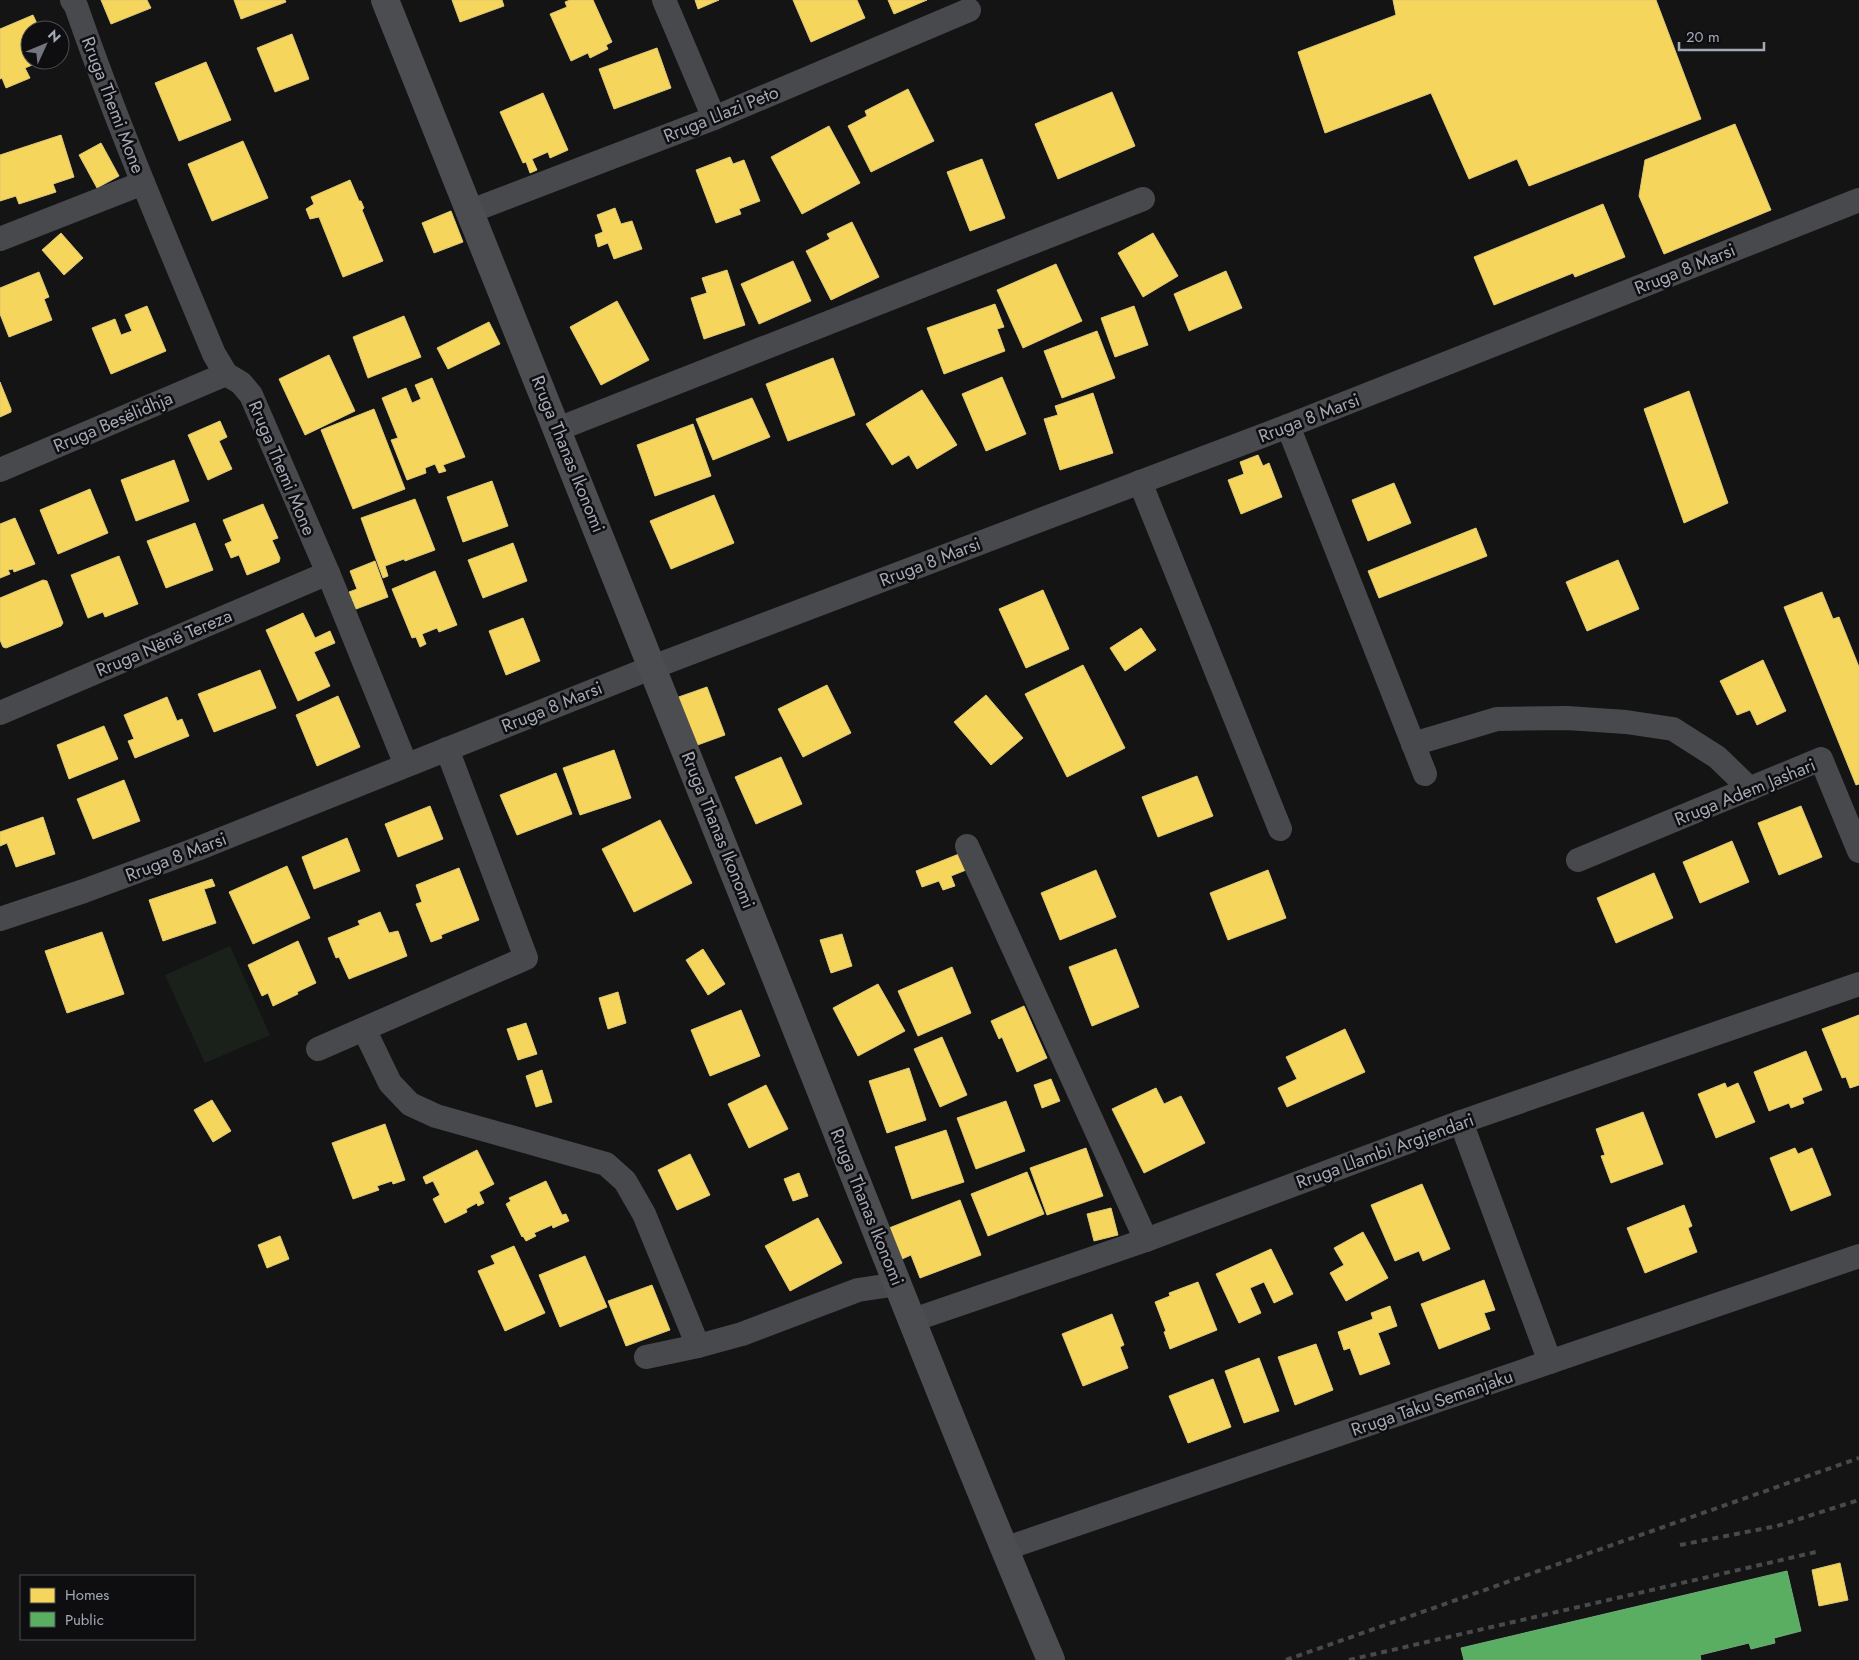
<svg xmlns="http://www.w3.org/2000/svg" width="1859" height="1660" viewBox="0 0 1859 1660" font-family="Jost,sans-serif">
  <rect width="100%" height="100%" fill="#141414"/>
  <!-- green -->
  <path fill="#1a211b" d="M 230,946 L 270,1035 L 205,1063 L 165,975 Z"/>
  <!-- homes -->
  <g fill="#f6d55c" stroke="#ddc877">
    <path d="M 101,0 L 147,0 L 151,8 L 111,24 Z"/>
    <path d="M 234,0 L 285,0 L 286,2 L 241,19 Z"/>
    <path d="M 452,0 L 502,0 L 504,6 L 460,22 Z"/>
    <path d="M 570,0 L 593,0 L 612,42 L 606,45 L 608,49 L 590,58 L 588,53 L 571,61 L 550,14 L 567,7 L 565,2 Z"/>
    <path d="M 695,0 L 719,0 L 698,9 Z"/>
    <path d="M 793,0 L 857,0 L 865,18 L 811,42 Z"/>
    <path d="M 888,0 L 927,0 L 894,14 Z"/>
    <path d="M 1393,0 L 1656,0 L 1701,119 L 1529,186 L 1517,159 L 1469,179 L 1431,93 L 1325,133 L 1298,52 L 1396,15 Z"/>
    <path d="M 33,15 L 40,30 L 30,30 L 30,60 L 44,60 L 25,68 L 30,78 L 6,88 L 2,78 L 0,79 L 0,29 Z"/>
    <path d="M 292,34 L 309,79 L 275,92 L 257,48 Z"/>
    <path d="M 657,48 L 671,88 L 614,109 L 599,69 Z"/>
    <path d="M 206,62 L 231,120 L 179,141 L 155,83 Z"/>
    <path d="M 908,89 L 934,141 L 871,172 L 848,126 L 867,116 L 865,111 Z"/>
    <path d="M 1112,92 L 1135,146 L 1058,179 L 1035,124 Z"/>
    <path d="M 543,93 L 568,150 L 550,158 L 548,152 L 532,159 L 537,170 L 530,173 L 526,162 L 523,163 L 500,112 Z"/>
    <path d="M 1735,124 L 1771,210 L 1664,254 L 1639,196 L 1645,160 Z"/>
    <path d="M 829,126 L 860,183 L 802,214 L 771,157 Z"/>
    <path d="M 61,135 L 74,177 L 53,184 L 56,192 L 19,204 L 16,196 L 0,201 L 0,155 Z"/>
    <path d="M 243,141 L 268,198 L 212,221 L 188,164 Z"/>
    <path d="M 101,143 L 119,176 L 97,188 L 79,155 Z"/>
    <path d="M 730,157 L 733,164 L 744,160 L 760,201 L 739,209 L 741,214 L 716,223 L 696,170 Z"/>
    <path d="M 982,159 L 1005,218 L 970,231 L 947,172 Z"/>
    <path d="M 350,180 L 359,201 L 361,201 L 364,208 L 362,210 L 383,261 L 343,277 L 319,217 L 310,219 L 306,209 L 314,204 L 311,197 Z"/>
    <path d="M 1603,204 L 1625,257 L 1575,277 L 1573,273 L 1494,305 L 1474,257 Z"/>
    <path d="M 615,208 L 621,224 L 632,221 L 642,249 L 614,259 L 608,243 L 598,247 L 595,235 L 603,232 L 597,215 Z"/>
    <path d="M 451,211 L 463,242 L 434,253 L 422,223 Z"/>
    <path d="M 852,222 L 879,277 L 831,300 L 806,251 L 830,239 L 827,234 Z"/>
    <path d="M 61,233 L 83,258 L 64,275 L 42,250 Z"/>
    <path d="M 1153,233 L 1178,276 L 1143,297 L 1118,253 Z"/>
    <path d="M 793,261 L 811,301 L 759,324 L 741,284 Z"/>
    <path d="M 1056,264 L 1082,321 L 1023,348 L 997,290 Z"/>
    <path d="M 727,270 L 745,325 L 704,339 L 691,298 L 707,293 L 702,278 Z"/>
    <path d="M 1226,271 L 1242,308 L 1189,331 L 1174,294 Z"/>
    <path d="M 39,272 L 49,297 L 44,299 L 52,320 L 9,337 L 0,314 L 0,288 Z"/>
    <path d="M 617,301 L 649,360 L 601,385 L 570,327 Z"/>
    <path d="M 995,304 L 1004,327 L 997,329 L 1005,351 L 944,374 L 927,328 Z"/>
    <path d="M 147,306 L 166,351 L 111,374 L 92,328 L 115,319 L 121,335 L 132,331 L 125,315 Z"/>
    <path d="M 1134,306 L 1148,345 L 1115,357 L 1101,318 Z"/>
    <path d="M 404,316 L 421,357 L 368,378 L 353,337 Z"/>
    <path d="M 489,322 L 500,344 L 448,369 L 437,348 Z"/>
    <path d="M 1097,331 L 1115,378 L 1062,398 L 1044,351 Z"/>
    <path d="M 329,355 L 355,411 L 305,435 L 279,379 Z"/>
    <path d="M 833,358 L 855,415 L 788,441 L 766,384 Z"/>
    <path d="M 1002,377 L 1026,434 L 986,451 L 962,394 Z"/>
    <path d="M 432,378 L 465,457 L 443,465 L 446,471 L 439,473 L 435,464 L 425,468 L 426,473 L 407,480 L 391,440 L 398,438 L 382,398 L 406,388 L 412,403 L 421,399 L 415,385 Z"/>
    <path d="M 0,382 L 11,409 L 11,412 L 0,417 Z"/>
    <path d="M 922,390 L 957,445 L 917,469 L 909,455 L 892,465 L 866,424 Z"/>
    <path d="M 1689,391 L 1728,503 L 1684,523 L 1644,409 Z"/>
    <path d="M 1093,393 L 1113,453 L 1060,470 L 1044,419 L 1058,415 L 1055,406 Z"/>
    <path d="M 752,398 L 770,437 L 713,460 L 696,419 Z"/>
    <path d="M 374,409 L 405,489 L 353,509 L 321,430 Z"/>
    <path d="M 220,421 L 227,437 L 219,441 L 232,469 L 208,480 L 188,435 Z"/>
    <path d="M 693,424 L 711,476 L 655,496 L 637,445 Z"/>
    <path d="M 1258,455 L 1263,466 L 1269,463 L 1282,497 L 1241,514 L 1228,480 L 1244,474 L 1240,462 Z"/>
    <path d="M 174,460 L 189,501 L 136,521 L 121,480 Z"/>
    <path d="M 492,481 L 508,526 L 463,542 L 447,497 Z"/>
    <path d="M 1394,483 L 1411,523 L 1368,541 L 1352,500 Z"/>
    <path d="M 90,489 L 108,533 L 58,554 L 40,510 Z"/>
    <path d="M 714,495 L 734,543 L 671,569 L 650,521 Z"/>
    <path d="M 415,499 L 435,550 L 405,561 L 404,559 L 385,566 L 388,576 L 383,578 L 361,518 Z"/>
    <path d="M 263,504 L 278,538 L 272,540 L 280,558 L 279,562 L 247,575 L 239,555 L 231,558 L 225,544 L 232,541 L 223,520 Z"/>
    <path d="M 15,518 L 35,564 L 14,572 L 13,569 L 8,570 L 10,574 L 0,578 L 0,524 Z"/>
    <path d="M 195,523 L 213,570 L 166,588 L 147,541 Z"/>
    <path d="M 1476,528 L 1487,556 L 1379,598 L 1368,571 Z"/>
    <path d="M 513,543 L 527,581 L 483,598 L 468,560 Z"/>
    <path d="M 119,556 L 138,604 L 105,617 L 103,612 L 88,618 L 71,575 Z"/>
    <path d="M 1618,560 L 1639,609 L 1587,631 L 1566,582 Z"/>
    <path d="M 375,561 L 388,597 L 356,609 L 349,592 L 357,589 L 350,571 Z"/>
    <path d="M 435,571 L 457,625 L 439,632 L 437,628 L 422,634 L 426,644 L 420,647 L 416,637 L 412,638 L 392,589 Z"/>
    <path d="M 43,580 L 47,581 L 63,623 L 61,626 L 6,648 L 3,647 L 0,640 L 0,598 Z"/>
    <path d="M 1043,590 L 1069,649 L 1026,668 L 999,609 Z"/>
    <path d="M 1822,592 L 1833,619 L 1839,617 L 1859,667 L 1859,784 L 1856,785 L 1784,607 Z"/>
    <path d="M 303,613 L 315,638 L 330,631 L 335,643 L 314,652 L 330,686 L 298,701 L 266,630 Z"/>
    <path d="M 523,618 L 540,661 L 506,675 L 489,631 Z"/>
    <path d="M 1141,628 L 1156,650 L 1125,671 L 1110,648 Z"/>
    <path d="M 1763,660 L 1786,711 L 1757,725 L 1750,710 L 1737,715 L 1720,681 Z"/>
    <path d="M 1083,665 L 1125,748 L 1067,777 L 1025,694 Z"/>
    <path d="M 260,670 L 276,708 L 214,732 L 198,694 Z"/>
    <path d="M 827,685 L 851,733 L 803,757 L 778,709 Z"/>
    <path d="M 707,687 L 725,735 L 692,747 L 673,699 Z"/>
    <path d="M 986,695 L 1023,738 L 991,765 L 954,722 Z"/>
    <path d="M 338,696 L 360,747 L 317,766 L 296,715 Z"/>
    <path d="M 167,697 L 177,721 L 182,719 L 189,736 L 135,758 L 128,741 L 134,739 L 124,715 Z"/>
    <path d="M 104,726 L 118,759 L 69,779 L 57,745 Z"/>
    <path d="M 614,750 L 631,798 L 580,815 L 563,768 Z"/>
    <path d="M 781,757 L 802,804 L 756,824 L 735,777 Z"/>
    <path d="M 556,773 L 572,814 L 517,835 L 500,795 Z"/>
    <path d="M 1197,776 L 1213,816 L 1158,837 L 1142,797 Z"/>
    <path d="M 124,780 L 140,821 L 93,839 L 77,799 Z"/>
    <path d="M 430,806 L 443,839 L 398,857 L 385,824 Z"/>
    <path d="M 1801,806 L 1822,857 L 1779,875 L 1758,823 Z"/>
    <path d="M 43,817 L 55,854 L 16,867 L 7,843 L 0,846 L 0,832 Z"/>
    <path d="M 660,820 L 692,883 L 634,912 L 602,849 Z"/>
    <path d="M 347,838 L 360,871 L 314,889 L 302,857 Z"/>
    <path d="M 1732,841 L 1749,882 L 1700,903 L 1683,862 Z"/>
    <path d="M 959,854 L 966,870 L 951,876 L 955,886 L 943,890 L 939,881 L 922,887 L 916,871 Z"/>
    <path d="M 287,866 L 310,918 L 253,944 L 229,892 Z"/>
    <path d="M 459,868 L 479,920 L 441,935 L 442,938 L 431,942 L 416,904 L 422,902 L 416,885 Z"/>
    <path d="M 1096,870 L 1116,917 L 1060,940 L 1041,893 Z"/>
    <path d="M 1268,870 L 1286,918 L 1228,940 L 1210,893 Z"/>
    <path d="M 1654,873 L 1673,918 L 1616,943 L 1597,898 Z"/>
    <path d="M 212,879 L 215,886 L 204,889 L 216,923 L 163,941 L 149,900 Z"/>
    <path d="M 380,912 L 389,933 L 398,931 L 407,956 L 349,979 L 339,957 L 336,958 L 328,938 L 360,925 L 358,921 Z"/>
    <path d="M 102,932 L 124,994 L 67,1013 L 45,951 Z"/>
    <path d="M 842,934 L 852,966 L 831,973 L 820,940 Z"/>
    <path d="M 298,941 L 316,983 L 297,992 L 298,994 L 273,1006 L 268,993 L 262,996 L 248,965 Z"/>
    <path d="M 703,949 L 725,984 L 708,995 L 686,960 Z"/>
    <path d="M 1116,949 L 1139,1007 L 1092,1026 L 1069,967 Z"/>
    <path d="M 952,967 L 971,1013 L 918,1036 L 898,991 Z"/>
    <path d="M 878,984 L 905,1031 L 858,1056 L 833,1008 Z"/>
    <path d="M 618,992 L 626,1023 L 608,1029 L 599,998 Z"/>
    <path d="M 1024,1006 L 1047,1058 L 1017,1072 L 1002,1037 L 999,1039 L 991,1021 Z"/>
    <path d="M 741,1010 L 760,1056 L 710,1076 L 691,1030 Z"/>
    <path d="M 1859,1015 L 1859,1085 L 1850,1088 L 1846,1077 L 1842,1078 L 1822,1029 Z"/>
    <path d="M 526,1023 L 537,1054 L 518,1060 L 507,1029 Z"/>
    <path d="M 1345,1029 L 1365,1072 L 1287,1107 L 1278,1088 L 1297,1079 L 1286,1057 Z"/>
    <path d="M 942,1037 L 967,1095 L 940,1107 L 914,1049 Z"/>
    <path d="M 1806,1051 L 1822,1090 L 1802,1098 L 1804,1103 L 1791,1108 L 1789,1103 L 1769,1111 L 1754,1072 Z"/>
    <path d="M 909,1068 L 926,1120 L 887,1133 L 869,1081 Z"/>
    <path d="M 542,1070 L 552,1102 L 536,1107 L 526,1076 Z"/>
    <path d="M 1051,1079 L 1060,1101 L 1042,1108 L 1034,1085 Z"/>
    <path d="M 1725,1083 L 1727,1088 L 1738,1083 L 1755,1122 L 1716,1138 L 1698,1094 Z"/>
    <path d="M 766,1085 L 788,1129 L 749,1148 L 728,1104 Z"/>
    <path d="M 1156,1088 L 1164,1104 L 1181,1096 L 1205,1143 L 1144,1173 L 1112,1109 Z"/>
    <path d="M 212,1100 L 231,1131 L 213,1142 L 194,1110 Z"/>
    <path d="M 1006,1101 L 1025,1151 L 976,1169 L 957,1118 Z"/>
    <path d="M 1643,1112 L 1663,1164 L 1611,1183 L 1601,1156 L 1605,1155 L 1596,1129 Z"/>
    <path d="M 385,1124 L 405,1180 L 393,1184 L 392,1181 L 377,1186 L 379,1190 L 353,1199 L 332,1143 Z"/>
    <path d="M 946,1130 L 964,1182 L 912,1199 L 895,1147 Z"/>
    <path d="M 1086,1148 L 1103,1196 L 1047,1215 L 1030,1168 Z"/>
    <path d="M 1795,1148 L 1798,1154 L 1812,1148 L 1831,1195 L 1791,1211 L 1770,1158 Z"/>
    <path d="M 477,1150 L 494,1184 L 479,1192 L 484,1203 L 478,1206 L 477,1203 L 466,1209 L 467,1212 L 445,1223 L 433,1199 L 440,1195 L 433,1181 L 426,1184 L 423,1177 Z"/>
    <path d="M 690,1154 L 710,1195 L 677,1210 L 658,1170 Z"/>
    <path d="M 1027,1172 L 1044,1214 L 988,1236 L 971,1194 Z"/>
    <path d="M 799,1173 L 808,1196 L 793,1201 L 784,1179 Z"/>
    <path d="M 546,1181 L 562,1215 L 566,1214 L 569,1221 L 553,1228 L 552,1225 L 534,1233 L 536,1236 L 526,1241 L 523,1236 L 522,1237 L 506,1204 L 511,1201 L 509,1198 Z"/>
    <path d="M 1422,1184 L 1450,1249 L 1423,1261 L 1419,1251 L 1395,1261 L 1371,1205 Z"/>
    <path d="M 960,1200 L 981,1255 L 920,1278 L 911,1255 L 902,1259 L 889,1228 Z"/>
    <path d="M 1684,1205 L 1692,1226 L 1688,1228 L 1697,1252 L 1645,1273 L 1627,1228 Z"/>
    <path d="M 1111,1208 L 1118,1235 L 1094,1241 L 1087,1214 Z"/>
    <path d="M 818,1218 L 842,1263 L 790,1291 L 765,1246 Z"/>
    <path d="M 1363,1232 L 1388,1278 L 1346,1301 L 1330,1273 L 1344,1265 L 1334,1248 Z"/>
    <path d="M 280,1236 L 289,1259 L 267,1268 L 258,1245 Z"/>
    <path d="M 514,1246 L 545,1313 L 505,1331 L 478,1271 L 495,1264 L 491,1256 Z"/>
    <path d="M 1271,1249 L 1293,1294 L 1274,1303 L 1264,1282 L 1250,1288 L 1261,1313 L 1239,1323 L 1216,1274 Z"/>
    <path d="M 585,1256 L 607,1307 L 560,1327 L 539,1275 Z"/>
    <path d="M 1484,1280 L 1495,1310 L 1484,1313 L 1490,1329 L 1439,1349 L 1421,1304 Z"/>
    <path d="M 1198,1282 L 1217,1330 L 1170,1349 L 1164,1332 L 1166,1331 L 1155,1302 L 1170,1296 L 1169,1293 Z"/>
    <path d="M 652,1285 L 670,1330 L 626,1346 L 608,1301 Z"/>
    <path d="M 1390,1306 L 1397,1326 L 1378,1333 L 1390,1364 L 1360,1375 L 1350,1348 L 1344,1350 L 1338,1332 L 1373,1319 L 1371,1313 Z"/>
    <path d="M 1112,1314 L 1124,1345 L 1120,1347 L 1128,1368 L 1083,1386 L 1062,1334 Z"/>
    <path d="M 1316,1344 L 1333,1390 L 1295,1405 L 1278,1357 Z"/>
    <path d="M 1259,1358 L 1279,1411 L 1244,1423 L 1225,1371 Z"/>
    <path d="M 1213,1379 L 1231,1427 L 1188,1443 L 1169,1396 Z"/>
    <path d="M 1840,1563 L 1848,1600 L 1819,1606 L 1812,1570 Z"/>
  </g>
  <!-- public -->
  <path fill="#5aae61" stroke="#70ac7a" d="M 1787,1571 L 1801,1631 L 1774,1638 L 1775,1643 L 1751,1649 L 1749,1643 L 1700,1655 L 1701,1660 L 1464,1660 L 1461,1648 Z"/>
  <g fill="none" stroke-linecap="round" stroke-linejoin="round">
    <!-- street -->
    <g stroke="#48494d" stroke-width="24">
      <path d="M 72,0 L 76,6 C 117,124 166,239 214,354 L 226,374 L 241,383 L 251,395 L 328,573 L 406,765"/>
      <path d="M 664,0 L 714,118"/>
      <path d="M 471,211 L 714,118 L 969,10"/>
      <path d="M 0,239 L 143,183"/>
      <path d="M 1288,426 L 1425,774"/>
      <path d="M 558,429 L 1143,199"/>
      <path d="M 0,470 L 226,374"/>
      <path d="M 1140,482 L 1280,829"/>
      <path d="M 0,713 L 328,573"/>
      <path d="M 1413,744 L 1497,719 L 1567,718 L 1626,722 L 1673,729 L 1717,757 L 1750,789"/>
      <path d="M 967,846 L 1146,1240"/>
      <path d="M 1578,860 L 1821,759 L 1859,851"/>
      <path d="M 0,919 L 84,891 L 197,849 L 653,667 L 1288,426 L 1859,200"/>
      <path d="M 364,1029 L 390,1083 L 410,1104 L 436,1116 L 606,1164 L 625,1181 L 644,1214 L 698,1346"/>
      <path d="M 318,1049 L 526,958 L 447,749"/>
      <path d="M 1461,1122 L 1550,1362"/>
      <path d="M 913,1320 L 1146,1240 L 1461,1122 L 1859,984"/>
      <path d="M 646,1357 L 698,1346 L 742,1334 L 858,1290 L 898,1284"/>
      <path d="M 1004,1549 L 1859,1256"/>
    </g>
    <!-- secondary -->
    <path stroke="#4c4d51" stroke-width="28" d="M 385,0 C 516,322 644,645 772,968 C 864,1199 954,1431 1051,1660"/>
    <!-- rail -->
    <g stroke="#48494c" stroke-width="4" stroke-dasharray="6 5" stroke-linecap="butt">
      <path d="M 1680,1545 L 1777,1526 L 1859,1500"/>
      <path d="M 1286,1660 L 1859,1458"/>
      <path d="M 1349,1660 L 1816,1552"/>
    </g>
  </g>
  <g text-anchor="middle" stroke-width="5" stroke-linejoin="round" paint-order="stroke">
    <!-- street labels -->
    <g font-size="18" fill="#a4a9b6" stroke="#0e0e10">
      <text transform="translate(113 105) rotate(69)" y="6">Rruga Themi Mone</text>
      <text transform="translate(721 114) rotate(-22)" y="6">Rruga Llazi Peto</text>
      <text transform="translate(1685 269) rotate(-22)" y="6">Rruga 8 Marsi</text>
      <text transform="translate(1309 418) rotate(-21)" y="6">Rruga 8 Marsi</text>
      <text transform="translate(113 422) rotate(-23)" y="6">Rruga Besëlidhja</text>
      <text transform="translate(568 454) rotate(68)" y="6">Rruga Thanas Ikonomi</text>
      <text transform="translate(282 468) rotate(67)" y="6">Rruga Themi Mone</text>
      <text transform="translate(930 562) rotate(-21)" y="6">Rruga 8 Marsi</text>
      <text transform="translate(164 643) rotate(-23)" y="6">Rruga Nënë Tereza</text>
      <text transform="translate(552 707) rotate(-22)" y="6">Rruga 8 Marsi</text>
      <text transform="translate(1745 792) rotate(-22)" y="6">Rruga Adem Jashari</text>
      <text transform="translate(718 830) rotate(68)" y="6">Rruga Thanas Ikonomi</text>
      <text transform="translate(176 857) rotate(-21)" y="6">Rruga 8 Marsi</text>
      <text transform="translate(1385 1151) rotate(-20)" y="6">Rruga Llambi Argjendari</text>
      <text transform="translate(867 1207) rotate(68)" y="6">Rruga Thanas Ikonomi</text>
      <text transform="translate(1432 1403) rotate(-19)" y="6">Rruga Taku Semanjaku</text>
    </g>
  </g>
  <!-- legend -->
  <rect x="20" y="1575" width="175" height="65" fill="#0e0e10" stroke="#4a4c52"/>
  <rect x="30" y="1588" width="25" height="15" fill="#f6d55c" stroke="#4a4c52"/>
  <text x="65" y="1600" font-size="15" fill="#a4a9b6">Homes</text>
  <rect x="30" y="1612" width="25" height="15" fill="#5aae61" stroke="#4a4c52"/>
  <text x="65" y="1625" font-size="15" fill="#a4a9b6">Public</text>
  <!-- north arrow -->
  <g transform="translate(45 45) rotate(46)"><circle r="24" fill="#0e0e10" stroke="#4a4c52"/>
  <path d="M0-4L9 19L0 12L-9 19Z" fill="#72757d"/>
  <text y="-8" font-size="14" font-weight="bold" text-anchor="middle" fill="#a4a9b6">N</text>
  </g>
  <!-- scale -->
  <path d="M1679 42v8h85v-8" fill="none" stroke="#a4a9b6" stroke-width="2.5"/>
  <text x="1686" y="42" font-size="15" fill="#a4a9b6" stroke="#0e0e10" stroke-width="4" paint-order="stroke">20 m</text>
</svg>
